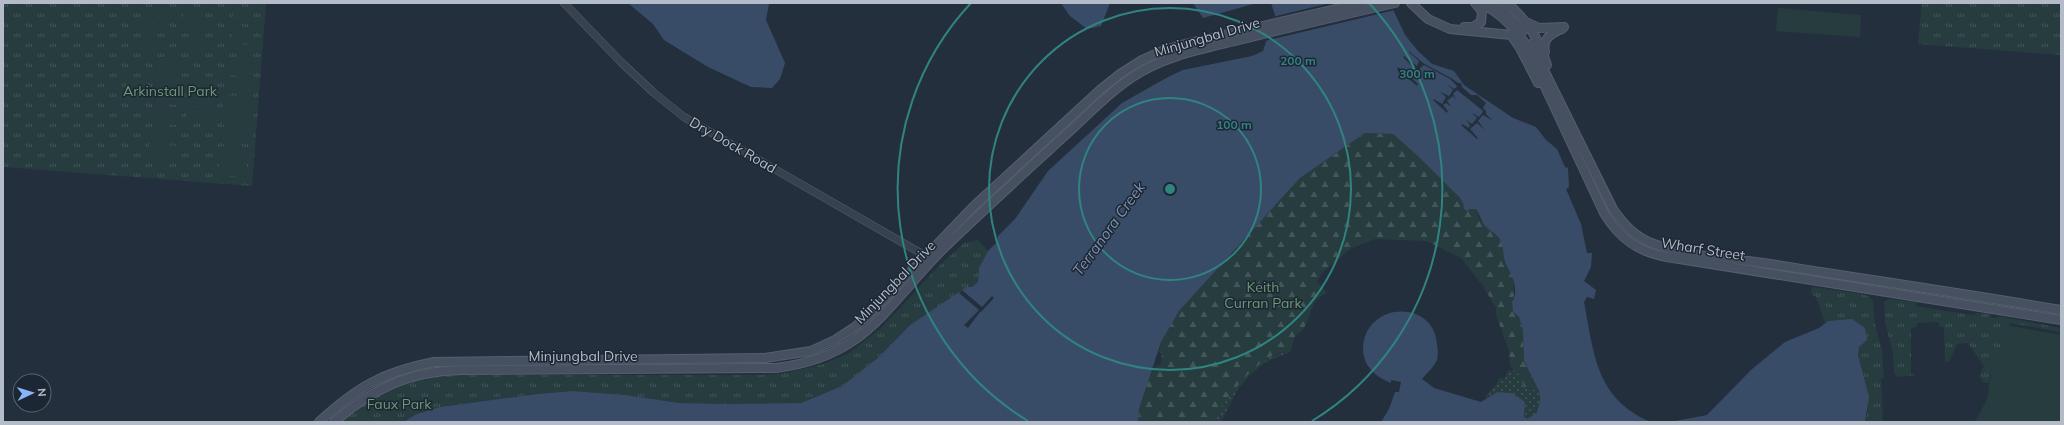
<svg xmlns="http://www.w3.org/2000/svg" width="2064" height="425" viewBox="0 0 2064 425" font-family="Mulish,sans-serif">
  <defs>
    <pattern id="grass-dots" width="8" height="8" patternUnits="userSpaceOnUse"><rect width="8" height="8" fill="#263c3f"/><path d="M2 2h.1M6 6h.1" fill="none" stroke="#435659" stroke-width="1.8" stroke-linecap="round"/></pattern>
    <pattern id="forest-firs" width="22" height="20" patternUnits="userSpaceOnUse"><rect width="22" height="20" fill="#263c3f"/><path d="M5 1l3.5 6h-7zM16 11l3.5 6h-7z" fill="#435659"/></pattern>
    <pattern id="park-tufts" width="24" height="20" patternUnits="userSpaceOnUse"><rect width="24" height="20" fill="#263c3f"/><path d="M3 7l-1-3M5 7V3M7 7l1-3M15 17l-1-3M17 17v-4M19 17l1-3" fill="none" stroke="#435659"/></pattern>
  </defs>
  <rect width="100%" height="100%" fill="#242f3e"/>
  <!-- grass -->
  <g fill="url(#grass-dots)">
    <path d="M 1288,351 L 1290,352 L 1266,362 L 1251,374 L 1238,389 L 1221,422 L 1212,422 C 1224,401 1244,373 1264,359 C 1271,355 1281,354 1288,351 Z"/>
    <path d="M 1514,370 L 1519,374 L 1525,387 L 1539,391 C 1540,403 1540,413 1528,419 L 1524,417 L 1525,407 L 1512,393 L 1496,392 L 1487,398 L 1485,396 L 1496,385 L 1499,378 L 1505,379 L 1507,371 Z"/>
  </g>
  <!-- forest -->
  <path fill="url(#forest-firs)" d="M 1365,133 L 1393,134 C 1416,154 1454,184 1467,211 L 1470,209 L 1476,209 C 1479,212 1477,214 1479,218 C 1483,226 1493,229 1498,237 C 1506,247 1519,291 1512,302 L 1513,312 L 1519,317 L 1523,331 L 1524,361 L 1539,391 L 1524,387 L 1519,374 L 1510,366 L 1509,351 L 1496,315 L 1496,308 L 1483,286 L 1461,258 L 1426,241 L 1375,239 L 1350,249 L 1323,272 L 1317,281 L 1327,293 C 1323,295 1318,298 1316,301 C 1308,313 1309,329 1295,336 L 1290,352 C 1262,348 1224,401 1212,422 L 1138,422 L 1139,409 L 1151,372 L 1153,368 L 1161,364 L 1162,354 L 1159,351 L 1161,342 L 1179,311 L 1300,178 Z"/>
  <!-- park -->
  <g fill="url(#park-tufts)">
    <path d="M 3,3 L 266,3 L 252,186 L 3,167 Z"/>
    <path d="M 1922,3 L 2061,3 L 2061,55 L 1918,44 Z"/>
    <path d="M 978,240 L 988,251 L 979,268 L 978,282 L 972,287 L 966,287 L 961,291 L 910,325 L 879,357 L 842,386 L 801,403 L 725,404 L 679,403 L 625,395 L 573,391 L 537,394 L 440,407 L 417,414 L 403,422 L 340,422 L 355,409 L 389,387 L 434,375 L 760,375 L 786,373 L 823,364 L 849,353 L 881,328 L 940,265 L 964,243 Z"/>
    <path d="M 1813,287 L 1861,294 L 1868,296 L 1873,301 L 1875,325 L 1882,350 L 1884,378 L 1881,378 L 1883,422 L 1865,422 C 1876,390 1855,373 1859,347 L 1828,321 L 1825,323 L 1816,297 L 1810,293 Z"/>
    <path d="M 1889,299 L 1917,302 L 1915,306 L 1972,315 L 1977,313 L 1990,314 L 1992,318 L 1997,318 L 1998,316 L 2061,328 L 2061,332 L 2010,323 L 2000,361 L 1992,366 L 1989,383 L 1983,382 L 1979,376 L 1984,366 L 1968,343 L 1957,344 L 1949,362 L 1945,362 L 1944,327 L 1939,327 L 1939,322 L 1917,323 L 1917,327 L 1911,328 L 1911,374 L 1916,375 L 1898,377 L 1894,373 L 1893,353 L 1885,323 L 1884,302 Z"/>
  </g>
  <!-- pitch -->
  <g fill="#263c3f">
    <path d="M 148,7 L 169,8 L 169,17 L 148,16 Z"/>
    <path d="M 1778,8 L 1861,15 L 1860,37 L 1776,31 Z"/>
    <path d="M 183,9 L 204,10 L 203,19 L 183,18 Z"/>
    <path d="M 233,14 L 254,15 L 254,24 L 233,23 Z"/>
    <path d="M 146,22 L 167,23 L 166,32 L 145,31 Z"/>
    <path d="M 182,23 L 203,24 L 202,33 L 181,32 Z"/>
    <path d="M 232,28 L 253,29 L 253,38 L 232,38 Z"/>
    <path d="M 145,38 L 166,39 L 166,48 L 145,47 Z"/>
    <path d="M 180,40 L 201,41 L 201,50 L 180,49 Z"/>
    <path d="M 231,44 L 252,45 L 252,54 L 231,53 Z"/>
    <path d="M 156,57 L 183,58 L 182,72 L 155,70 Z"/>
    <path d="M 227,62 L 254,64 L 253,77 L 226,75 Z"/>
    <path d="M 155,73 L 182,75 L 181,88 L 154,86 Z"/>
    <path d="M 190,76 L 217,77 L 216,91 L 189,89 Z"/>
    <path d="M 225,79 L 252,80 L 251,94 L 224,92 Z"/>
    <path d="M 154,89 L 181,91 L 180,105 L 153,103 Z"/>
    <path d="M 188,93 L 215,94 L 214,108 L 188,106 Z"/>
    <path d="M 224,95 L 251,97 L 250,110 L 223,109 Z"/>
    <path d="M 187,109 L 214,111 L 213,124 L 187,122 Z"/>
    <path d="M 152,110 L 179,112 L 178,125 L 151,123 Z"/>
    <path d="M 222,112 L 249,113 L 248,127 L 222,125 Z"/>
    <path d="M 151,128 L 178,130 L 177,143 L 150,141 Z"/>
    <path d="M 221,129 L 248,130 L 247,144 L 220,142 Z"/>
    <path d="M 149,144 L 176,146 L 175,160 L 149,158 Z"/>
    <path d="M 220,146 L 247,147 L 246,161 L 219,159 Z"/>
    <path d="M 219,162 L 246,164 L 245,177 L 218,175 Z"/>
    <path d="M 2006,325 L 2061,335 L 2061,422 L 1975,422 L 1987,399 L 1992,366 L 2000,361 Z"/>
  </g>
  <!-- water -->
  <g fill="#394c67">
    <path d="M 628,3 L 769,3 L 766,20 L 785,63 L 780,79 L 772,88 L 751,87 L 708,67 L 664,40 L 653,24 Z"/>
    <path d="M 1061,3 L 1110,3 L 1101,26 L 1087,29 L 1070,16 Z"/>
    <path d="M 1193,3 L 1257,3 L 1203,18 Z"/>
    <path d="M 1271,3 L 1390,3 L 1405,35 L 1418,51 L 1432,64 L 1454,71 L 1464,85 L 1513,118 L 1536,127 L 1546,140 L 1557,149 L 1565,167 L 1568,168 L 1569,187 L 1566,189 L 1581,224 L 1587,253 L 1592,253 L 1591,267 L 1584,281 L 1596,290 L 1594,299 L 1587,297 L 1584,302 C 1594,354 1596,399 1651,422 L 1381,422 L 1389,409 L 1395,392 L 1399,392 L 1401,382 L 1391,380 L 1391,383 C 1376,377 1364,367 1363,350 C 1363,301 1435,298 1437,345 C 1438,349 1438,356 1437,360 C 1434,367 1427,373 1422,379 L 1434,388 L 1481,402 L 1497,392 L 1512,393 L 1525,402 L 1524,417 L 1528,419 L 1537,412 L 1540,399 L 1539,391 L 1524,361 L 1523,331 L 1519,317 L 1513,312 L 1512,302 C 1520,290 1511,274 1506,264 C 1502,255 1505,246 1498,237 C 1495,233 1490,231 1486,227 C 1481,222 1480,214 1476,209 L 1470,209 L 1467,211 L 1464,209 L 1463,203 L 1459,197 L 1420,158 L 1393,134 L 1365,133 L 1300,178 L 1179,311 L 1161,342 L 1139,409 L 1138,422 L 403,422 L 417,414 L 440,407 L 537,394 L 573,391 L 625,395 L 679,403 L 725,404 L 801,403 L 842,386 L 879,357 L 910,325 L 962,290 L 966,287 L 972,287 L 978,282 L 979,268 L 988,251 L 996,243 L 998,236 L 1015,219 L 1048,171 L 1122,103 L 1168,77 L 1183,70 L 1252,56 L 1263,51 L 1275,15 Z"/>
    <path d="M 1852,319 L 1865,328 L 1867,340 L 1859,347 L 1858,355 L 1869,397 L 1865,422 L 1670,422 L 1707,415 L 1751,370 L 1785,342 L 1819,328 L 1828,321 Z"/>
  </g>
  <!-- pier -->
  <g fill="#242f3e">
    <path d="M 1330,3 L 1392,3 L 1395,10 L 1265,41 L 1272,17 Z"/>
    <path d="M 1409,51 L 1423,63 L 1451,78 L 1458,83 L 1461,83 L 1462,87 L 1471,95 L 1477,95 L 1486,103 L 1483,108 L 1486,111 L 1486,114 L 1493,121 L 1483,115 L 1478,121 L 1485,130 L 1477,123 L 1470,129 L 1478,138 L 1477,139 L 1461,125 L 1462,124 L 1469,128 L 1470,125 L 1466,120 L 1472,124 L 1477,118 L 1472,113 L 1479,117 L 1483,112 L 1482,110 L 1457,90 L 1453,94 L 1457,101 L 1453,96 L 1447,101 L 1452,107 L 1446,103 L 1443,105 L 1448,111 L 1447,113 L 1433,100 L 1434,99 L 1442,104 L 1446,97 L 1440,92 L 1449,96 L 1453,90 L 1447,84 L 1454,89 L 1457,87 L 1456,85 L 1450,79 L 1424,65 L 1418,70 L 1423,78 L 1416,72 L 1411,77 L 1418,84 L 1417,86 L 1397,69 L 1398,67 L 1410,76 L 1416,70 L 1403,57 L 1404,56 L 1417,66 L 1419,61 L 1409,52 Z"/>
    <path d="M 962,290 L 982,307 L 992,296 L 994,298 L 981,312 L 980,312 L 968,328 L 964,325 L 979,310 L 959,293 Z"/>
  </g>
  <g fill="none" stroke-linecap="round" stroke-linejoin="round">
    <!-- tertiary casing -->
    <g stroke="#565f6c" stroke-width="8">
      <path id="tertiary" d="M 564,3 L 621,62 L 654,93 L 684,117 L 931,259"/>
    </g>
    <!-- secondary casing -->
    <g stroke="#565f6c" stroke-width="10">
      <g id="secondary">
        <path d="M 1411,3 L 1428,19 L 1450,29 L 1511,35 L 1520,48 L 1538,83"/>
        <path d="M 1479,3 C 1498,11 1512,25 1524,42 L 1604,213 C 1619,238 1638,252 1667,257 L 2061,320"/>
        <path d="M 1493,3 L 1502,9 L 1523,31"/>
        <path d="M 1507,3 C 1526,19 1540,40 1547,65"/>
        <path d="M 1528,23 L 1539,28 L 1564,27"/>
        <path d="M 1464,27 L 1473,27 L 1481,22 L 1482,11 L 1475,3"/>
        <path d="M 1531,44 L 1613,209 C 1624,225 1635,237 1654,244 C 1692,258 1736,258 1776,265 C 1871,280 1966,294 2061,310"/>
        <path d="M 1545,52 C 1542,39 1551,33 1562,29"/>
        <path d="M 319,422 C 357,387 383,372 434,362 L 765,358 L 811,351 L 835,340 L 855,327 L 874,310 L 974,206 L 1100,90 L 1120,74 L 1142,60 L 1162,51 L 1185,44 L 1362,3"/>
        <path d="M 334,422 C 373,388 410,371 462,370 L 776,368 C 865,357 884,309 941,251 C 980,213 1021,176 1061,139 C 1084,119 1105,95 1131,78 C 1163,56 1202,49 1239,40 C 1291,27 1343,15 1395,3"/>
      </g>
    </g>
    <!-- tertiary -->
    <use href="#tertiary" stroke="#38414e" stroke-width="7"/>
    <!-- secondary -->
    <use href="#secondary" stroke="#465061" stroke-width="8"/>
  </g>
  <!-- distance rings -->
  <g fill="none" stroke="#308480" stroke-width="2">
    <circle cx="1170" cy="189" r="91"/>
    <circle cx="1170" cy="189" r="181"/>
    <path d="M1028 421A272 272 0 0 1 971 3M1369 3A272 272 0 0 1 1312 421"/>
  </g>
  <g text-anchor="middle" stroke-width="3" stroke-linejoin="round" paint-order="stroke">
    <!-- street labels -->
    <g font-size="14" fill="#b4bcc9" stroke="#1d2633">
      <text transform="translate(1207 37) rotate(-16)" y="5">Minjungbal Drive</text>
      <text transform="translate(733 145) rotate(30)" y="5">Dry Dock Road</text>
      <text transform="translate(1703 249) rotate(9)" y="5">Wharf Street</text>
      <text transform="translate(895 282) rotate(-46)" y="5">Minjungbal Drive</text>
      <text x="583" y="361">Minjungbal Drive</text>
    </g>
    <!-- park labels -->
    <g font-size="14" fill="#6b9a76" stroke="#1d2633">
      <text x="170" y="96">Arkinstall Park</text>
      <text x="1263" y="292">Keith<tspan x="1263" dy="16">Curran Park</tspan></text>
      <text x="399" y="409">Faux Park</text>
    </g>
    <!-- water labels -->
    <g font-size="15" font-style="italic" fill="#7c92b1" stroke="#1d2633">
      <text transform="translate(1109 229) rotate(-54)" y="5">Terranora Creek</text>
    </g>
  </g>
  <circle cx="1170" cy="189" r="6" fill="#308480" stroke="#1d2633" stroke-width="2"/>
  <g font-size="12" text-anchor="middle" font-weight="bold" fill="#308480" stroke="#1d2633" stroke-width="3" stroke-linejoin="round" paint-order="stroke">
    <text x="1298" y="65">200 m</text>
    <text x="1417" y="78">300 m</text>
    <text x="1234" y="129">100 m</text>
  </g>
  <!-- border -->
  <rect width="2064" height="425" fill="none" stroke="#b4bcc9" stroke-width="8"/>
  <!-- north arrow -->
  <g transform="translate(32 393) rotate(86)"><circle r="19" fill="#1d2633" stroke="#59626f"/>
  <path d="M0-3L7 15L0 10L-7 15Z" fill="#8ab4f8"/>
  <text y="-6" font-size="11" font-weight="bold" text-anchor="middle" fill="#b4bcc9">N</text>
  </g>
</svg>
